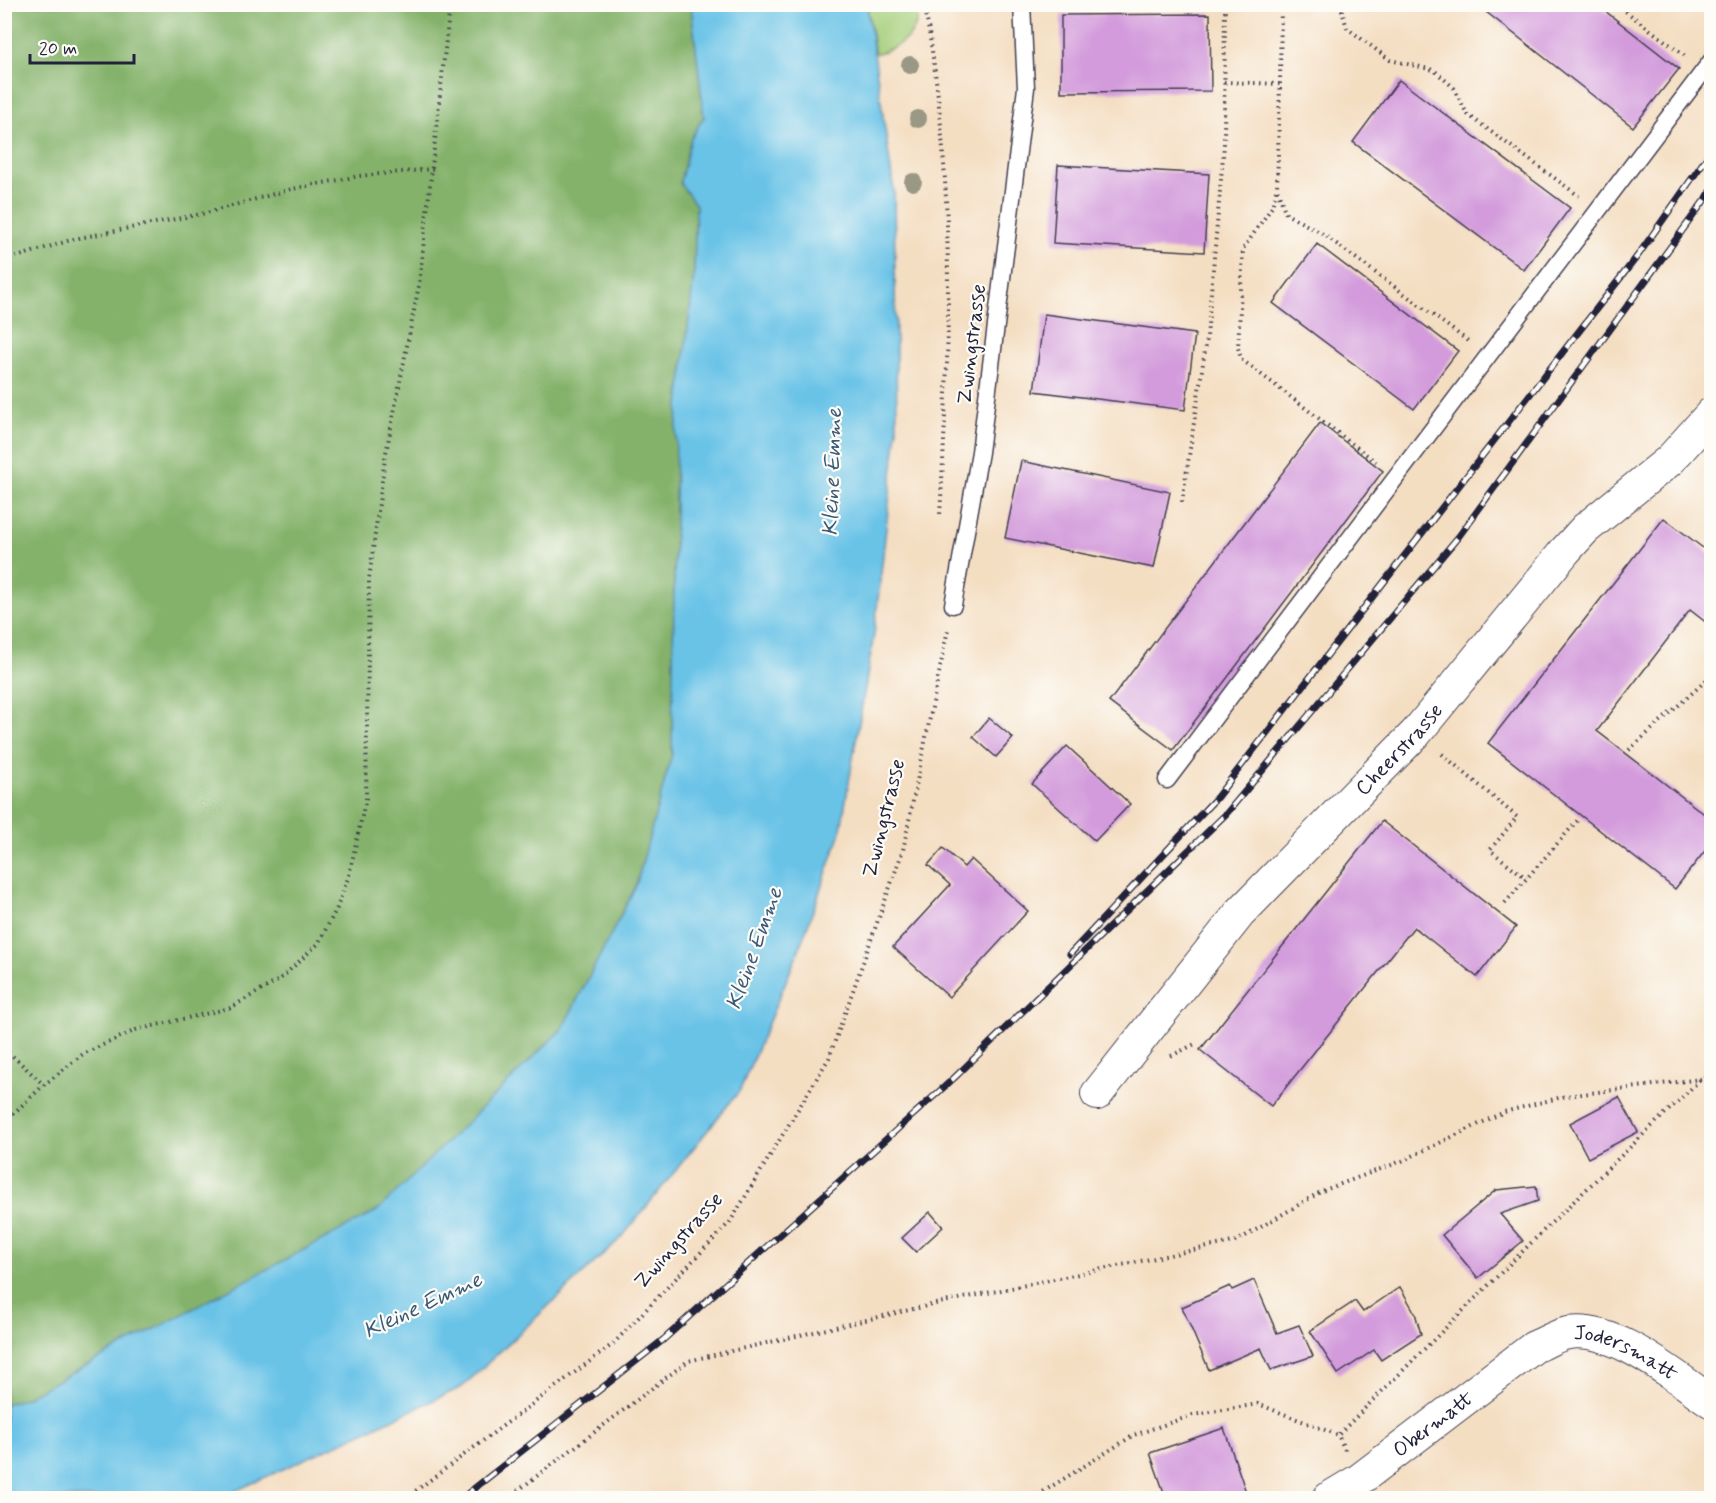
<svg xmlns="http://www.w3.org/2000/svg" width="1716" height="1503" viewBox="0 0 1716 1503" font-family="Mynerve,sans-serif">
  <rect width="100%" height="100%" fill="#fdfcf7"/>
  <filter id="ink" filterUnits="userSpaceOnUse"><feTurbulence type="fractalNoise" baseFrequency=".0167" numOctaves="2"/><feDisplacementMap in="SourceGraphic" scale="12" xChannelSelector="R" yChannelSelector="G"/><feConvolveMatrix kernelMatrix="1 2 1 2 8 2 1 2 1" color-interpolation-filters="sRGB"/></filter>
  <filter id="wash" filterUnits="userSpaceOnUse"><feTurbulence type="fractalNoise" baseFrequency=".008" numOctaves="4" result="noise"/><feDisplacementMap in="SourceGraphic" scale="24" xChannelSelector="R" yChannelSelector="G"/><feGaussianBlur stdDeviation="1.35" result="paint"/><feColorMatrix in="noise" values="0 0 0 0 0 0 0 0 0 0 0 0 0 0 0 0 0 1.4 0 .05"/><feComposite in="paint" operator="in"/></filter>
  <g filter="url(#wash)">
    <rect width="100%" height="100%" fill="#f4dec2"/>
    <!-- green -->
    <path fill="#a6cf7b" stroke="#64785b" stroke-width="1.5" d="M 867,5 L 917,5 C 921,34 901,47 875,54 Z"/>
    <!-- forest -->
    <path fill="#84b26b" stroke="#536a53" stroke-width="1.5" d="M 5,5 L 691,5 L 704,117 L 691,138 L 680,183 L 696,205 L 694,275 L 676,432 L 672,754 L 636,886 L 562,1029 L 378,1211 L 23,1399 L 5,1404 Z"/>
    <!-- water -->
    <path fill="#69c3e7" stroke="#467291" stroke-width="1.5" d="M 691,5 L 867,5 L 894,191 L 897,431 L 874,635 L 840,835 L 797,955 L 740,1090 L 623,1236 L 462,1387 L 220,1498 L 5,1498 L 5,1404 L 23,1399 L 377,1211 L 562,1029 L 636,886 L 672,754 L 676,432 L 694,275 L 696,205 L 680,183 L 691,138 L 704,117 Z"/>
    <g id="blocks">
      <!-- building -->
      <g fill="#d39bdc">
        <path d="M 1476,4 L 1596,4 L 1679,69 L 1633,127 Z"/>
        <path d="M 1210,14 L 1211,91 L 1061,92 L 1061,15 Z"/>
        <path d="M 1399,80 L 1570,208 L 1524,270 L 1353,142 Z"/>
        <path d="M 1058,165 L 1209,174 L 1204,252 L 1053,243 Z"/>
        <path d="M 1317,244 L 1458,351 L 1414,409 L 1273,303 Z"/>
        <path d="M 1044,314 L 1195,334 L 1185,410 L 1034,391 Z"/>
        <path d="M 1320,423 L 1383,471 L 1173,750 L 1109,702 Z"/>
        <path d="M 1021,461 L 1170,492 L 1154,568 L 1005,538 Z"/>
        <path d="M 1664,518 L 1712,555 L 1712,627 L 1690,610 L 1597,731 L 1712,820 L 1712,842 L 1675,889 L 1488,743 Z"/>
        <path d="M 989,718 L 1013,738 L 996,757 L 973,737 Z"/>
        <path d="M 1067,746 L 1130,804 L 1095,841 L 1032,784 Z"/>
        <path d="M 1382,821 L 1516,927 L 1477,977 L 1414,927 L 1271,1106 L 1200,1050 Z"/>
        <path d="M 943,848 L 964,867 L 971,859 L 1028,911 L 949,997 L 893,947 L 950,885 L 928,865 Z"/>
        <path d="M 1619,1097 L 1638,1132 L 1588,1158 L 1570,1123 Z"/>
        <path d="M 1536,1186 L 1538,1201 L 1500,1214 L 1523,1241 L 1478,1278 L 1442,1235 L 1496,1190 Z"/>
        <path d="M 930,1212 L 943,1227 L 916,1252 L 902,1238 Z"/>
        <path d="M 1254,1280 L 1277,1333 L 1299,1325 L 1313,1356 L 1271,1370 L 1261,1348 L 1209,1370 L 1182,1307 L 1230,1286 L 1232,1290 Z"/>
        <path d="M 1400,1287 L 1415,1313 L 1421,1334 L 1381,1360 L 1374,1350 L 1338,1374 L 1310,1331 L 1355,1301 L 1363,1312 Z"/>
        <path d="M 1224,1428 L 1248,1498 L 1166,1498 L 1150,1453 Z"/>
      </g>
    </g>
  </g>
  <g filter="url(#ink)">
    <use href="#blocks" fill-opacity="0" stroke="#423e4f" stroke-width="1.5"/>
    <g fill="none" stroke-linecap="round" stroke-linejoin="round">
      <!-- service casing -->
      <g stroke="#423e4f" stroke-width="19">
        <g id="service">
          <path d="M 953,605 L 980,452 L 1026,88 L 1022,4"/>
          <path d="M 1167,780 L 1712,60"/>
        </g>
      </g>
      <!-- minor casing -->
      <g stroke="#423e4f" stroke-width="34">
        <g id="minor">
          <path id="s1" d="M 1097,1094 L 1240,913 L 1416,733 L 1565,551 L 1585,529 L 1670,460 L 1712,413"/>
          <path id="s2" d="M 1329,1498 L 1359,1480 L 1534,1347 C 1544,1343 1554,1337 1564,1334 C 1611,1322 1675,1377 1712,1402"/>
        </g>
      </g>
      <!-- path -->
      <g stroke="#423e4f" stroke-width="4" stroke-dasharray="1.5 4.5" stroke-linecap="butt">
        <path d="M 924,4 C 956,172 950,345 940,515"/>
        <path d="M 1340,4 L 1347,28 L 1390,60 L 1434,70 L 1454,88 L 1467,114 L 1579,196"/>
        <path d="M 1616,4 L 1685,56"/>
        <path d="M 1224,82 L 1280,84 L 1277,189 L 1286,214 L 1323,234 L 1468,341"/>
        <path d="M 1280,84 L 1281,4"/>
        <path d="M 1276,190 L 1272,207 L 1243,249 L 1238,348 L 1241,359 L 1376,462"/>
        <path d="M 4,261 L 74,239 L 206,213 L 292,189 L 359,176 L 433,169"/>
        <path d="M 1182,502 L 1207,337 L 1224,145 L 1225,4"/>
        <path d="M 1629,750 L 1712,675"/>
        <path d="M 1442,754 L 1517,817 L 1490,850 L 1526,878"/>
        <path d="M 1505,903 L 1578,820"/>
        <path d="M 4,1048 L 44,1085"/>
        <path d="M 1171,1056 L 1197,1043"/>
        <path d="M 4,1122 L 44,1085 L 83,1054 L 136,1030 L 230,1008 L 279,980 L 318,944 L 337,908 L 349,875 L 366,798 L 369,580 L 385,458 L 419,285 L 450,4"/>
        <path d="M 1345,1450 L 1338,1435 L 1545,1229 L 1701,1079 L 1712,1073"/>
        <path d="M 406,1498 L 613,1344 L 730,1222 L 829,1058 L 903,850 L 948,629"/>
        <path d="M 508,1498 L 688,1361 L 944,1302 L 1237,1241 L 1322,1191 L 1402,1161 L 1504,1112 L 1566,1096 L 1701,1079"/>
        <path d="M 1033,1498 L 1134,1435 L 1193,1415 L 1258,1404 L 1338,1435"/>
      </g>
      <!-- service -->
      <use href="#service" stroke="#fff" stroke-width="16"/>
      <!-- minor -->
      <use href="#minor" stroke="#fff" stroke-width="32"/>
      <!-- rail casing -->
      <g stroke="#22223b" stroke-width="7">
        <g id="rail">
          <path d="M 1070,954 L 1217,797 L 1639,254 L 1712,150"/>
          <path d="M 462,1498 L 663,1340 L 953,1079 L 1226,814 L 1459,536 L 1712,190"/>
        </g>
      </g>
      <!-- rail -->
      <use href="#rail" stroke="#fdfcf7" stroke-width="4.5" stroke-dasharray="14" stroke-linecap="butt"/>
    </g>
    <!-- trees -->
    <g fill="#9a9884">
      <circle cx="910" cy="65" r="9"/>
      <circle cx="918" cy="119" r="9"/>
      <circle cx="913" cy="182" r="9"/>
    </g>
  </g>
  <g text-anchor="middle" stroke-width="4.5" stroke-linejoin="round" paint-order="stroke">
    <!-- street labels -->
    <g font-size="21" fill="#22223b" stroke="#fdfcf7">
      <text transform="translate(971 344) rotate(-83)" y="7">Zwingstrasse</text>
      <text dy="7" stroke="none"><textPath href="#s1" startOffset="459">Cheerstrasse</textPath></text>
      <text transform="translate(883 818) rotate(-76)" y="7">Zwingstrasse</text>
      <text transform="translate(678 1240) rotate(-48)" y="7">Zwingstrasse</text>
      <text dy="7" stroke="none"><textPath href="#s2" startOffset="354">Jodersmatt</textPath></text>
      <text dy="7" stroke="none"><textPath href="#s2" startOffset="128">Obermatt</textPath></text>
    </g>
    <!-- water labels -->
    <g font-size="22" font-style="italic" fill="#3b5a77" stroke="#fdfcf7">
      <text transform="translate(831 472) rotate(-88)" y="8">Kleine Emme</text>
      <text transform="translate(753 948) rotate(-70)" y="8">Kleine Emme</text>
      <text transform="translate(422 1304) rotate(-25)" y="8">Kleine Emme</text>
    </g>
  </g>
  <!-- margin -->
  <rect width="1716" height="1503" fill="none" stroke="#fdfcf7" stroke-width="24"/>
  <!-- scale -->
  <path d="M30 54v9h104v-9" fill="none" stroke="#22223b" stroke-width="3"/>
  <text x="39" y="54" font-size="18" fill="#22223b" stroke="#fdfcf7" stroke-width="4.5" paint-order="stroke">20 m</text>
</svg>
